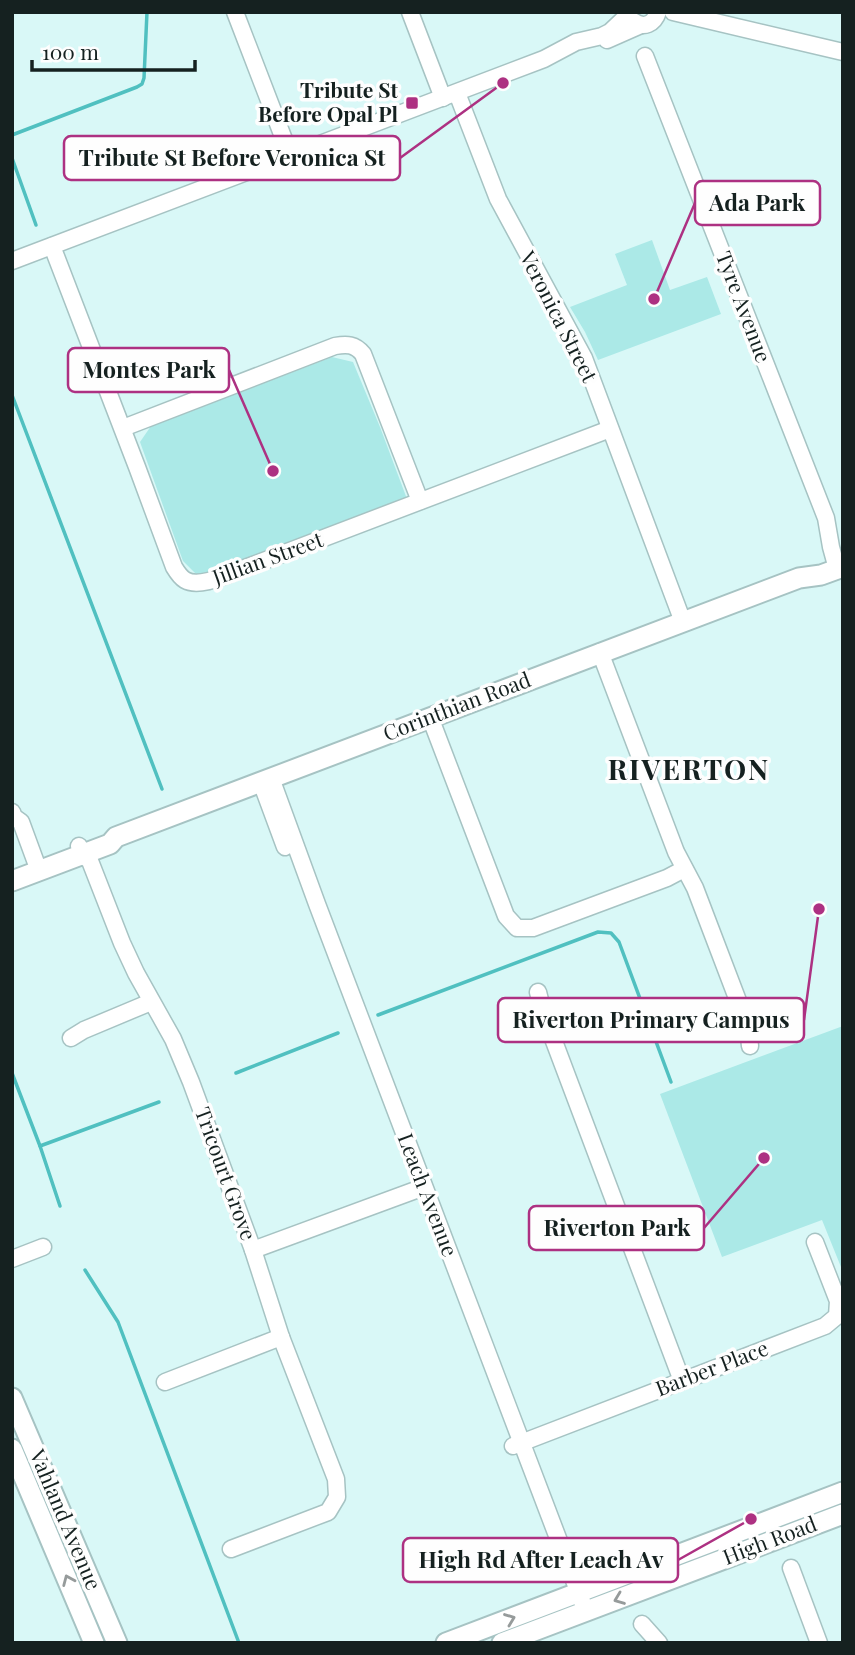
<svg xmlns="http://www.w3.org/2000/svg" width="855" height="1655" viewBox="0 0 855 1655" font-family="'Playfair Display',serif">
  <rect width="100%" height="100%" fill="#d9f8f7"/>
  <!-- green -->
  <g fill="#abe9e7">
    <path d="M 652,240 L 670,290 L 707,277 L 721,314 L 598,360 L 585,332 L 570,307 L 627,285 L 615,254 Z"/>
    <path d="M 332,357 L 353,362 L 380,427 L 407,499 L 198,576 L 183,561 L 140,442 L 151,426 Z"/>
    <path d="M 843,1026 L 843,1272 L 822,1220 L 722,1257 L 660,1094 Z"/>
  </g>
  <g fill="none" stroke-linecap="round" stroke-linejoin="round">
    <!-- stream -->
    <g stroke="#50c0c0" stroke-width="3.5">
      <path d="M 12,135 L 137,87 L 142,84 L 144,78 L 147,12"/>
      <path d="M 12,158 L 36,225"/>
      <path d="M 12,395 L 162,789"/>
      <path d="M 378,1015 L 598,932 L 611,933 L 619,942 L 671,1082"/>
      <path d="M 12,1073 L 40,1146 L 60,1206"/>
      <path d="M 236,1073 L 338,1033"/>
      <path d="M 40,1146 L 159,1102"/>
      <path d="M 85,1270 L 118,1322 L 239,1643"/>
    </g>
    <!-- minor casing -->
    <g stroke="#a6c3c3" stroke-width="19">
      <g id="minor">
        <path d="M 235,12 L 290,155"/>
        <path d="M 410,12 L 443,98"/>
        <path d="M 673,12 L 843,52"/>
        <path d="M 633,21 C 644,29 654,24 658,12"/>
        <path d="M 607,40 L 641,25"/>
        <path d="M 645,56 L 826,518 L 831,547 L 837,569"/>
        <path d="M 457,93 L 498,199 L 584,358 L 683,622"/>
        <path d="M 52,246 L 137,467 L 174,567 C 177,572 180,577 185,580 C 200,589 230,573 245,568 L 610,429"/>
        <path d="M 12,261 L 544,59 L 576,42 L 602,36 L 610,32 L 629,14"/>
        <path d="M 123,428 L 335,346 C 347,344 355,344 363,354 L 420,501"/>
        <path d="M 600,652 L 676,852 L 695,888 L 748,1027 L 750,1046"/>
        <path d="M 430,717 L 506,916 L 517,928 L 533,928 L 667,878 L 684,869"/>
        <path d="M 271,778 L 317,904 L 583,1604"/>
        <path d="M 261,782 L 285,847"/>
        <path d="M 12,812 L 14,817 L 21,822 L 39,871"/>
        <path d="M 79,846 L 83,855 L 90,861 L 122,943 L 136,973 L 173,1039 L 191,1082 L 253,1250 L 281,1337 L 336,1479 L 337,1497 L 328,1512 L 231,1549"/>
        <path d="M 538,992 L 543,1012 L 682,1381"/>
        <path d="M 71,1038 L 84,1030 L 151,1002"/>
        <path d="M 253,1250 L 424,1187"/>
        <path d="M 12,1259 L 43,1247"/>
        <path d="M 165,1382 L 281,1337"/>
        <path d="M 513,1446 L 825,1326 L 837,1316 L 838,1301 L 815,1242"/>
        <path d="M 791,1568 L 819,1643"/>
        <path d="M 642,1624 L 659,1643"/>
      </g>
    </g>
    <!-- major casing -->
    <g stroke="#a6c3c3" stroke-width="23">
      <g id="major">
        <path d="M 12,881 L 110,844 L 116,837 L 799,578 L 821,575 L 843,567"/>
        <path d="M 12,1398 L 117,1643"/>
        <path d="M 12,1449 L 94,1643"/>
        <path d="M 446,1643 L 843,1492"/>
        <path d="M 502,1643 L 843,1514"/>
      </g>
    </g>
    <!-- minor -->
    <use href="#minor" stroke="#fff" stroke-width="16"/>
    <!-- major -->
    <use href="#major" stroke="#fff" stroke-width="19"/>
  </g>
  <!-- one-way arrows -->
  <defs><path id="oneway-chevron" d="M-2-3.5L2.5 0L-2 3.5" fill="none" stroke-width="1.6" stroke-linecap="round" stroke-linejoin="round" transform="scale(1.75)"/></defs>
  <g stroke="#969b9b">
    <use href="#oneway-chevron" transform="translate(68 1580) rotate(-113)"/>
    <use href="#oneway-chevron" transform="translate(619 1599) rotate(159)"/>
    <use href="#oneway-chevron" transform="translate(510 1619) rotate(-21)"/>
  </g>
  <!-- markers -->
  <rect fill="#ad3182" stroke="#fefefe" stroke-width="2.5" x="405" y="96" width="14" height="14" rx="3.5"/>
  <g text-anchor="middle" stroke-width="7" stroke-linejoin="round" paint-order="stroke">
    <!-- poi labels -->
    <g font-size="21" font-weight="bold" fill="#152120" stroke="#fefefe" text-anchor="end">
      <text x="398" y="98">Tribute St<tspan x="398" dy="24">Before Opal Pl</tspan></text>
    </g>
    <!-- street labels -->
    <g font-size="21" fill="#152120" stroke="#fefefe">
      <text transform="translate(743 307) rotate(69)" y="7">Tyre Avenue</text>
      <text transform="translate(558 317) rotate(63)" y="7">Veronica Street</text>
      <text transform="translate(268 559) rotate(-20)" y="7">Jillian Street</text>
      <text transform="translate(457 707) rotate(-21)" y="7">Corinthian Road</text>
      <text transform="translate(225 1174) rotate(70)" y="7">Tricourt Grove</text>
      <text transform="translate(427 1195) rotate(69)" y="7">Leach Avenue</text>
      <text transform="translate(712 1369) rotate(-21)" y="7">Barber Place</text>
      <text transform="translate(65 1520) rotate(67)" y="7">Vahland Avenue</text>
      <text transform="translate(770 1541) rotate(-21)" y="7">High Road</text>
    </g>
    <!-- district labels -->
    <g font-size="28" font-weight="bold" letter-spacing="2" fill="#152120" stroke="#fefefe">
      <text x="689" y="780">RIVERTON</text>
    </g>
  </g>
  <!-- callouts -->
  <path fill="none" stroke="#ad3182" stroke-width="2.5" d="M503 83L400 158M654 299L695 203M273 471L229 370M819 909L804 1020M764 1158L704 1228M751 1519L678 1560"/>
  <g fill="#ad3182" stroke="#fefefe" stroke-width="2.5">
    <circle cx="503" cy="83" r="7"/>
    <circle cx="654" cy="299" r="7"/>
    <circle cx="273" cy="471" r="7"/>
    <circle cx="819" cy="909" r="7"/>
    <circle cx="764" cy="1158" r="7"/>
    <circle cx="751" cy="1519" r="7"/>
  </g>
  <g fill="#fefefe" stroke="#ad3182" stroke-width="2.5">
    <rect x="64" y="136" width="336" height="44" rx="7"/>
    <rect x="695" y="181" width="125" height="44" rx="7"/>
    <rect x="68" y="348" width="161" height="44" rx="7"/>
    <rect x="498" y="998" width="306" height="44" rx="7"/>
    <rect x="529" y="1206" width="175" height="44" rx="7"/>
    <rect x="403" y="1538" width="275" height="44" rx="7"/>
  </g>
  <g font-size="23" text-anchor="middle" font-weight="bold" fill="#152120">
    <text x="232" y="166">Tribute St Before Veronica St</text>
    <text x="757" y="211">Ada Park</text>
    <text x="149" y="378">Montes Park</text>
    <text x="651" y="1028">Riverton Primary Campus</text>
    <text x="617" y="1236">Riverton Park</text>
    <text x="541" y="1568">High Rd After Leach Av</text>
  </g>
  <!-- border -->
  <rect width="855" height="1655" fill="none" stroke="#152120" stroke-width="28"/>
  <!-- scale -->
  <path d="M32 60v10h163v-10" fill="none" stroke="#152120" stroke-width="3.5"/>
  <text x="42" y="60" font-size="21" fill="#152120" stroke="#fefefe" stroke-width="5" paint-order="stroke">100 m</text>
</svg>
